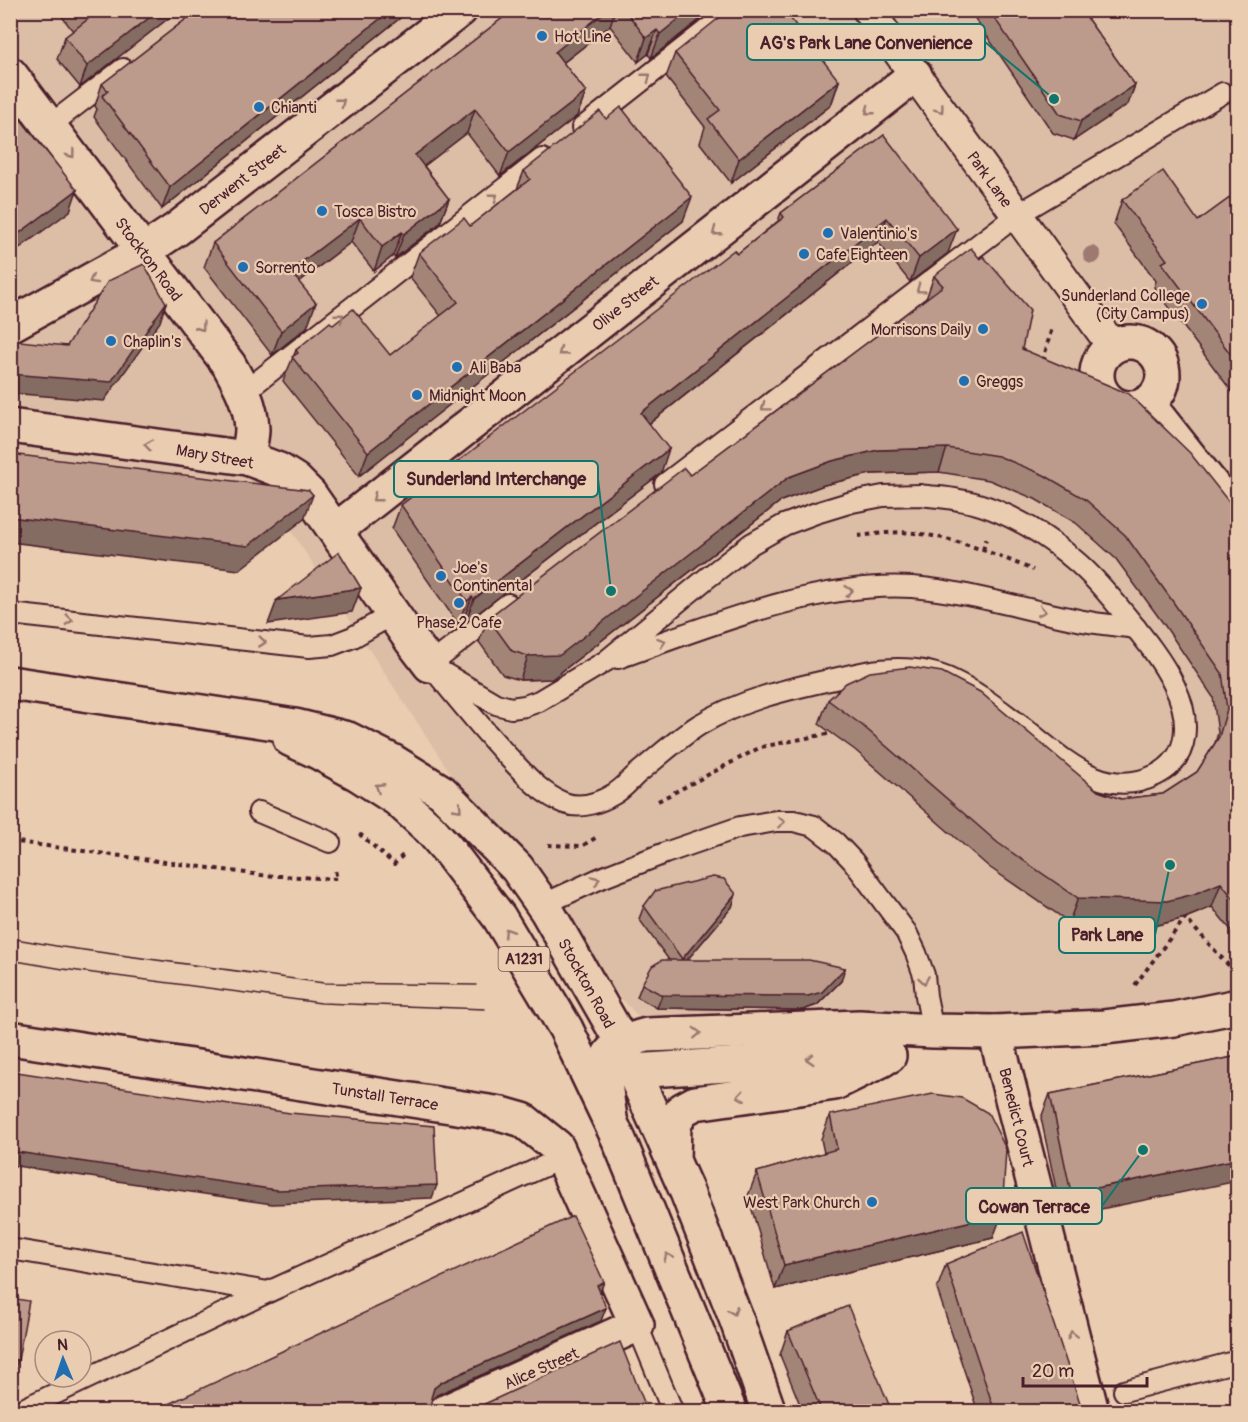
<svg xmlns="http://www.w3.org/2000/svg" width="1248" height="1422" viewBox="0 0 1248 1422" font-family="Pangolin,sans-serif">
  <rect width="100%" height="100%" fill="#eaccb1"/>
  <filter id="ink" filterUnits="userSpaceOnUse"><feTurbulence type="fractalNoise" baseFrequency=".0167" numOctaves="2"/><feDisplacementMap in="SourceGraphic" scale="12" xChannelSelector="R" yChannelSelector="G"/><feConvolveMatrix kernelMatrix="1 2 1 2 8 2 1 2 1" color-interpolation-filters="sRGB"/></filter>
  <g filter="url(#ink)">
    <!-- built -->
    <path fill="#dcbda6" d="M 10,11 L 1237,11 L 1237,1006 L 933,1031 L 863,1070 L 719,1100 L 583,959 L 505,856 L 286,523 L 11,472 Z"/>
    <g fill="none" stroke-linecap="round" stroke-linejoin="round">
      <!-- service casing -->
      <g stroke="#4a1f2b" stroke-width="24">
        <g id="service">
          <path d="M 49,126 L 123,69"/>
          <path d="M 582,128 L 732,10"/>
          <path d="M 244,392 L 542,159"/>
          <path d="M 665,484 L 1017,215 L 1223,93"/>
          <path d="M 921,495 C 933,497 947,497 959,500 C 982,503 1006,514 1026,525 C 1045,536 1062,549 1078,563 C 1096,579 1111,597 1126,616 C 1143,637 1162,660 1174,685 C 1190,717 1192,757 1156,775 C 1103,801 1062,757 1024,728 C 1002,712 979,693 954,681 C 936,672 917,669 898,669 C 876,669 855,674 834,679 C 788,689 740,700 699,725 C 677,739 658,757 638,773 C 630,780 623,789 614,794 C 599,803 580,809 564,803 C 544,795 529,779 514,763 C 484,732 457,698 430,665 L 496,704 L 511,708 L 525,706 L 539,701 L 606,661 L 707,578 L 751,544 L 784,525 L 816,513 L 852,502 L 883,496 Z"/>
          <path d="M 10,614 L 309,647 L 332,645 L 353,637 L 393,614"/>
          <path d="M 618,658 C 707,627 816,581 912,587 C 974,592 1034,613 1095,623 C 1109,625 1122,626 1136,628"/>
          <path d="M 430,665 L 508,604"/>
          <path d="M 259,812 L 330,842"/>
          <path d="M 542,905 L 601,878 L 665,853 L 740,827 L 776,821 L 794,821 L 814,826 L 836,843 L 853,861 L 906,932 L 916,953 L 924,975 L 926,996 L 933,1031"/>
          <path d="M 10,1249 L 268,1292 L 17,1412"/>
          <path d="M 268,1292 L 562,1158"/>
          <path d="M 637,1325 L 673,1412"/>
          <path d="M 1124,1391 L 1238,1361"/>
        </g>
      </g>
      <!-- pedestrian casing -->
      <g stroke="#4a1f2b" stroke-width="34">
        <path id="pedestrian" d="M 868,10 L 1113,347"/>
      </g>
      <!-- minor casing -->
      <g stroke="#4a1f2b" stroke-width="38">
        <g id="minor">
          <path d="M 10,74 L 229,365 C 241,386 251,405 252,429 C 252,439 249,449 247,458"/>
          <path d="M 10,325 L 144,251 L 177,229 L 460,10"/>
          <circle cx="1130" cy="375" r="33"/>
          <path d="M 1147,403 L 1238,518"/>
          <path d="M 10,426 L 247,458 L 279,470 L 295,480 L 310,495 L 411,640 L 430,665"/>
          <path d="M 336,530 L 915,75"/>
          <path d="M 995,1032 L 1092,1412"/>
          <path d="M 10,1038 L 502,1114 L 523,1120 L 557,1147 L 637,1325 L 445,1412"/>
          <path d="M 607,1067 L 633,1071 L 835,1058 L 889,1056"/>
          <path d="M 610,1118 C 608,1102 600,1069 609,1055 C 616,1044 635,1038 647,1035 L 859,1027 L 933,1031 L 995,1032 L 1104,1027 L 1174,1019 L 1238,1006"/>
          <path d="M 673,1159 L 674,1125 L 682,1110 L 695,1103 L 835,1083 L 882,1060"/>
        </g>
      </g>
      <!-- trunk casing -->
      <g stroke="#4a1f2b" stroke-width="38">
        <g id="trunk">
          <path d="M 10,683 L 295,726 L 348,739 L 392,761 L 442,792 L 517,868 L 547,911 L 615,1030 L 687,1192 L 737,1321 L 769,1412"/>
          <path d="M 290,739 L 318,752 L 358,774 L 397,799 L 430,829 L 448,850 L 499,917 L 566,1029 L 619,1140 L 730,1412"/>
        </g>
      </g>
      <!-- path -->
      <g stroke="#4a1f2b" stroke-width="4" stroke-dasharray="4.5 4.5" stroke-linecap="butt">
        <path d="M 1043,361 L 1052,327"/>
        <path d="M 858,536 C 876,534 895,531 914,533 C 956,538 995,554 1033,570"/>
        <path d="M 983,550 L 986,539"/>
        <path d="M 658,801 L 761,747 L 837,732"/>
        <path d="M 359,836 L 361,835 L 394,864 L 403,855"/>
        <path d="M 10,841 L 261,875 L 337,879 L 335,870"/>
        <path d="M 548,845 L 582,846 L 597,837"/>
        <path d="M 1135,985 L 1185,918 L 1231,968"/>
      </g>
      <!-- service -->
      <use href="#service" stroke="#eaccb1" stroke-width="20"/>
      <!-- pedestrian -->
      <use href="#pedestrian" stroke="#eaccb1" stroke-width="30"/>
      <!-- minor -->
      <use href="#minor" stroke="#eaccb1" stroke-width="33"/>
      <!-- trunk -->
      <use href="#trunk" stroke="#eaccb1" stroke-width="33"/>
      <!-- tram -->
      <g stroke="#4a1f2b" stroke-width="1.5">
        <path d="M 10,938 L 62,947 L 324,983 L 476,985"/>
        <path d="M 10,960 L 63,969 L 321,1003 L 485,1009"/>
      </g>
    </g>
    <!-- trees -->
    <circle fill="#9d7971" cx="1092" cy="255" r="9"/>
    <!-- wall -->
    <g fill="#a38578" stroke="#4a1f2b" stroke-width="1.5">
      <path d="M 57,10 L 179,10 L 80,87 L 57,59 L 65,37 L 73,31 Z"/>
      <path d="M 198,10 L 410,10 L 162,209 L 94,117 L 97,109 L 95,106 L 102,84 Z"/>
      <path d="M 513,10 L 712,10 L 651,58 L 648,54 L 638,62 L 610,26 L 563,63 L 586,92 L 577,116 L 500,176 L 467,133 L 424,166 L 449,199 L 440,223 L 395,258 L 393,256 L 374,271 L 351,242 L 299,282 L 307,327 L 272,355 L 204,267 L 213,243 Z"/>
      <path d="M 976,10 L 1081,10 L 1135,85 L 1128,104 L 1074,140 L 1053,133 L 974,17 Z"/>
      <path d="M 675,53 L 839,81 L 831,105 L 731,183 L 700,143 L 705,127 L 666,77 Z"/>
      <path d="M 884,135 L 948,253 L 910,282 L 878,242 L 649,424 L 661,473 L 465,623 L 463,621 L 458,624 L 392,529 L 401,505 L 737,254 L 778,221 L 781,213 Z"/>
      <path d="M 524,171 L 683,221 L 359,476 L 283,381 L 296,350 L 333,325 L 390,355 L 441,316 L 410,277 L 419,253 L 470,226 L 517,189 Z"/>
      <path d="M 1238,192 L 1238,400 L 1154,287 L 1156,281 L 1114,224 L 1122,200 L 1198,221 Z"/>
      <path d="M 934,276 L 1022,349 L 1238,510 L 1238,933 L 1232,931 L 1212,907 L 1185,918 L 1158,925 L 1069,922 L 989,867 L 855,750 L 819,724 L 828,700 L 1098,791 L 1121,799 L 1163,794 L 1197,772 L 1215,743 L 1218,733 L 1213,697 L 1163,623 L 1116,559 L 1076,523 L 1035,499 L 989,480 L 939,472 L 870,474 L 824,485 L 781,501 L 552,679 L 520,680 L 503,675 L 479,642 L 488,618 L 690,475 L 926,299 Z"/>
      <path d="M 736,894 L 732,907 L 687,960 L 841,981 L 817,1005 L 803,1010 L 657,1008 L 637,997 L 642,984 L 669,960 L 639,919 L 644,906 Z"/>
      <path d="M 1238,1056 L 1062,1217 L 1041,1118 L 1050,1094 Z"/>
      <path d="M 830,1115 L 993,1238 L 775,1289 L 748,1196 L 757,1172 L 824,1153 L 821,1139 Z"/>
      <path d="M 946,1264 L 1083,1412 L 978,1412 L 937,1289 Z"/>
      <path d="M 788,1331 L 892,1412 L 803,1412 L 780,1355 Z"/>
    </g>
    <!-- shaded-wall -->
    <g fill="#846c62" stroke="#4a1f2b" stroke-width="1.5">
      <path d="M 159,10 L 179,10 L 80,87 L 87,66 Z"/>
      <path d="M 391,10 L 410,10 L 162,209 L 170,187 Z"/>
      <path d="M 607,10 L 615,10 L 610,26 L 546,76 L 555,52 Z"/>
      <path d="M 690,10 L 712,10 L 651,58 L 660,34 Z"/>
      <path d="M 657,30 L 648,54 L 638,62 L 646,38 Z"/>
      <path d="M 839,81 L 831,105 L 731,183 L 739,159 Z"/>
      <path d="M 1135,85 L 1128,104 L 1074,140 L 1081,121 Z"/>
      <path d="M 586,92 L 577,116 L 500,176 L 509,152 Z"/>
      <path d="M 475,109 L 467,133 L 407,179 L 415,155 Z"/>
      <path d="M 77,190 L 70,211 L 10,255 L 10,240 Z"/>
      <path d="M 692,197 L 683,221 L 359,476 L 368,452 Z"/>
      <path d="M 449,199 L 440,223 L 395,258 L 404,234 Z"/>
      <path d="M 360,218 L 351,242 L 282,295 L 290,271 Z"/>
      <path d="M 887,218 L 878,242 L 632,437 L 641,413 Z"/>
      <path d="M 957,229 L 948,253 L 910,282 L 919,258 Z"/>
      <path d="M 402,232 L 393,256 L 374,271 L 382,247 Z"/>
      <path d="M 166,303 L 160,322 L 104,401 L 10,393 L 10,374 Z"/>
      <path d="M 316,303 L 307,327 L 272,355 L 281,331 Z"/>
      <path d="M 947,448 L 939,472 L 870,474 L 824,485 L 781,501 L 552,679 L 520,680 L 528,656 L 789,477 L 832,461 L 878,450 Z"/>
      <path d="M 669,449 L 661,473 L 465,623 L 474,599 Z"/>
      <path d="M 313,495 L 304,519 L 239,570 L 10,542 L 10,517 Z"/>
      <path d="M 361,588 L 352,612 L 268,624 L 277,600 Z"/>
      <path d="M 472,597 L 463,621 L 458,624 L 467,601 Z"/>
      <path d="M 1221,883 L 1212,907 L 1185,918 L 1158,925 L 1069,922 L 1078,898 Z"/>
      <path d="M 736,894 L 732,907 L 677,972 L 682,959 Z"/>
      <path d="M 845,968 L 841,981 L 817,1005 L 803,1010 L 657,1008 L 662,995 Z"/>
      <path d="M 10,1151 L 437,1185 L 432,1198 L 272,1204 L 10,1165 Z"/>
      <path d="M 1238,1159 L 1238,1181 L 1062,1217 L 1071,1193 Z"/>
      <path d="M 1002,1214 L 993,1238 L 775,1289 L 784,1265 Z"/>
      <path d="M 604,1282 L 599,1295 L 597,1285 Z"/>
      <path d="M 606,1308 L 601,1321 L 437,1395 L 429,1402 L 434,1388 L 442,1382 Z"/>
      <path d="M 10,1359 L 18,1360 L 14,1373 L 10,1372 Z"/>
    </g>
    <!-- building -->
    <g fill="#bd9b8c" stroke="#4a1f2b" stroke-width="1.5">
      <path d="M 81,10 L 159,10 L 87,66 L 65,37 L 88,19 Z"/>
      <path d="M 198,10 L 391,10 L 170,187 L 102,96 L 108,91 L 102,84 Z"/>
      <path d="M 513,10 L 607,10 L 555,52 L 586,92 L 509,152 L 475,109 L 415,155 L 449,199 L 404,234 L 402,232 L 382,247 L 360,218 L 290,271 L 316,303 L 281,331 L 213,243 Z"/>
      <path d="M 625,10 L 690,10 L 660,34 L 657,30 L 646,38 Z"/>
      <path d="M 729,10 L 784,10 L 839,81 L 739,159 L 708,119 L 720,110 L 675,53 Z"/>
      <path d="M 989,10 L 1081,10 L 1135,85 L 1081,121 L 1060,114 Z"/>
      <path d="M 10,106 L 77,190 L 10,240 Z"/>
      <path d="M 621,107 L 692,197 L 368,452 L 292,357 L 298,353 L 296,350 L 330,322 L 333,325 L 353,309 L 390,355 L 458,302 L 419,253 L 464,218 L 470,226 L 530,179 L 524,171 L 600,111 L 606,119 Z"/>
      <path d="M 884,135 L 957,229 L 919,258 L 887,218 L 641,413 L 669,449 L 474,599 L 472,597 L 467,601 L 401,505 L 734,250 L 737,254 L 784,217 L 781,213 Z"/>
      <path d="M 1163,171 L 1198,221 L 1238,192 L 1238,364 L 1162,263 L 1167,260 L 1122,200 Z"/>
      <path d="M 971,248 L 980,259 L 983,256 L 1030,310 L 1022,349 L 1129,394 L 1190,453 L 1232,506 L 1238,510 L 1238,904 L 1221,883 L 1194,894 L 1167,901 L 1078,898 L 998,843 L 863,726 L 828,700 L 846,683 L 870,672 L 910,667 L 942,672 L 980,692 L 1098,791 L 1121,799 L 1163,794 L 1197,772 L 1219,737 L 1227,709 L 1222,673 L 1171,599 L 1125,535 L 1085,499 L 1044,475 L 998,456 L 947,448 L 878,450 L 832,461 L 789,477 L 560,655 L 528,656 L 512,651 L 488,618 L 684,468 L 690,475 L 943,286 L 934,276 Z"/>
      <path d="M 144,264 L 166,303 L 111,382 L 10,374 L 10,340 L 67,346 L 108,281 Z"/>
      <path d="M 10,454 L 309,490 L 313,495 L 248,546 L 10,517 Z"/>
      <path d="M 339,552 L 361,588 L 277,600 Z"/>
      <path d="M 713,877 L 724,879 L 736,894 L 682,959 L 644,906 L 655,891 Z"/>
      <path d="M 662,960 L 809,960 L 845,968 L 822,992 L 808,996 L 662,995 L 642,984 L 652,966 Z"/>
      <path d="M 1238,1056 L 1238,1159 L 1071,1193 L 1050,1094 Z"/>
      <path d="M 10,1071 L 290,1113 L 434,1126 L 437,1185 L 277,1190 L 10,1151 Z"/>
      <path d="M 933,1094 L 962,1098 L 988,1113 L 1006,1149 L 1002,1214 L 784,1265 L 757,1172 L 837,1149 L 830,1115 Z"/>
      <path d="M 573,1216 L 604,1282 L 597,1285 L 606,1308 L 442,1382 L 434,1388 L 431,1398 L 433,1406 L 437,1412 L 151,1412 Z"/>
      <path d="M 1023,1232 L 1083,1412 L 995,1412 L 946,1264 Z"/>
      <path d="M 10,1298 L 29,1301 L 18,1360 L 10,1359 Z"/>
      <path d="M 848,1306 L 892,1412 L 822,1412 L 788,1331 Z"/>
      <path d="M 620,1342 L 648,1412 L 467,1412 Z"/>
    </g>
    <!-- one-way arrows -->
    <defs><path id="oneway-chevron" d="M-2-3.5L2.5 0L-2 3.5" fill="none" stroke-width="1.6" stroke-linecap="round" stroke-linejoin="round" transform="scale(1.5)"/></defs>
    <g stroke="#9a766e">
      <use href="#oneway-chevron" transform="translate(647 77) rotate(-38)"/>
      <use href="#oneway-chevron" transform="translate(341 102) rotate(-38)"/>
      <use href="#oneway-chevron" transform="translate(940 109) rotate(54)"/>
      <use href="#oneway-chevron" transform="translate(869 111) rotate(142)"/>
      <use href="#oneway-chevron" transform="translate(71 154) rotate(53)"/>
      <use href="#oneway-chevron" transform="translate(494 197) rotate(-38)"/>
      <use href="#oneway-chevron" transform="translate(716 232) rotate(142)"/>
      <use href="#oneway-chevron" transform="translate(93 280) rotate(151)"/>
      <use href="#oneway-chevron" transform="translate(920 289) rotate(143)"/>
      <use href="#oneway-chevron" transform="translate(340 317) rotate(-38)"/>
      <use href="#oneway-chevron" transform="translate(201 327) rotate(53)"/>
      <use href="#oneway-chevron" transform="translate(562 352) rotate(142)"/>
      <use href="#oneway-chevron" transform="translate(765 407) rotate(143)"/>
      <use href="#oneway-chevron" transform="translate(148 445) rotate(-172)"/>
      <use href="#oneway-chevron" transform="translate(376 498) rotate(142)"/>
      <use href="#oneway-chevron" transform="translate(849 591) rotate(-6)"/>
      <use href="#oneway-chevron" transform="translate(1042 611) rotate(12)"/>
      <use href="#oneway-chevron" transform="translate(69 620) rotate(6)"/>
      <use href="#oneway-chevron" transform="translate(262 642) rotate(6)"/>
      <use href="#oneway-chevron" transform="translate(662 642) rotate(-19)"/>
      <use href="#oneway-chevron" transform="translate(379 787) rotate(-147)"/>
      <use href="#oneway-chevron" transform="translate(458 808) rotate(46)"/>
      <use href="#oneway-chevron" transform="translate(781 822) rotate(-2)"/>
      <use href="#oneway-chevron" transform="translate(596 880) rotate(-24)"/>
      <use href="#oneway-chevron" transform="translate(508 932) rotate(-121)"/>
      <use href="#oneway-chevron" transform="translate(924 980) rotate(81)"/>
      <use href="#oneway-chevron" transform="translate(697 1033) rotate(-2)"/>
      <use href="#oneway-chevron" transform="translate(810 1059) rotate(176)"/>
      <use href="#oneway-chevron" transform="translate(741 1096) rotate(172)"/>
      <use href="#oneway-chevron" transform="translate(668 1257) rotate(-113)"/>
      <use href="#oneway-chevron" transform="translate(733 1311) rotate(69)"/>
      <use href="#oneway-chevron" transform="translate(1072 1335) rotate(-104)"/>
    </g>
  </g>
  <!-- markers -->
  <g fill="#1f6fb2" stroke="#eaccb1" stroke-width="2">
    <circle cx="542" cy="36" r="6"/>
    <circle cx="259" cy="107" r="6"/>
    <circle cx="322" cy="211" r="6"/>
    <circle cx="828" cy="233" r="6"/>
    <circle cx="804" cy="254" r="6"/>
    <circle cx="243" cy="267" r="6"/>
    <circle cx="1202" cy="304" r="6"/>
    <circle cx="983" cy="329" r="6"/>
    <circle cx="111" cy="341" r="6"/>
    <circle cx="457" cy="367" r="6"/>
    <circle cx="964" cy="381" r="6"/>
    <circle cx="417" cy="395" r="6"/>
    <circle cx="441" cy="576" r="6"/>
    <circle cx="459" cy="603" r="6"/>
    <circle cx="872" cy="1202" r="6"/>
  </g>
  <g text-anchor="middle" stroke-width="4.5" stroke-linejoin="round" paint-order="stroke">
    <!-- shield labels -->
    <rect fill="#eaccb1" stroke="#7a5353" stroke-width="1.5" x="498.5" y="947" width="51" height="24" rx="4.5"/>
    <g font-size="15" font-weight="bold" fill="#4a1f2b">
      <text x="524" y="964">A1231</text>
    </g>
    <!-- poi labels -->
    <g font-size="16" fill="#4a1f2b" stroke="#eaccb1" text-anchor="start">
      <text x="554" y="42">Hot Line</text>
      <text x="271" y="113">Chianti</text>
      <text x="334" y="217">Tosca Bistro</text>
      <text x="840" y="239">Valentinio's</text>
      <text x="816" y="260">Cafe Eighteen</text>
      <text x="255" y="273">Sorrento</text>
      <text x="1190" y="301" text-anchor="end">Sunderland College<tspan x="1190" dy="18">(City Campus)</tspan></text>
      <text x="971" y="335" text-anchor="end">Morrisons Daily</text>
      <text x="123" y="347">Chaplin's</text>
      <text x="469" y="373">Ali Baba</text>
      <text x="976" y="387">Greggs</text>
      <text x="429" y="401">Midnight Moon</text>
      <text x="453" y="573">Joe's<tspan x="453" dy="18">Continental</tspan></text>
      <text x="459" y="628" text-anchor="middle">Phase 2 Cafe</text>
      <text x="860" y="1208" text-anchor="end">West Park Church</text>
    </g>
    <!-- street labels -->
    <g font-size="16" fill="#4a1f2b" stroke="#eaccb1">
      <text transform="translate(242 179) rotate(-38)" y="6">Derwent Street</text>
      <text transform="translate(990 179) rotate(54)" y="6">Park Lane</text>
      <text transform="translate(149 259) rotate(53)" y="6">Stockton Road</text>
      <text transform="translate(625 303) rotate(-38)" y="6">Olive Street</text>
      <text transform="translate(215 456) rotate(10)" y="6">Mary Street</text>
      <text transform="translate(587 983) rotate(61)" y="6">Stockton Road</text>
      <text transform="translate(385 1096) rotate(9)" y="6">Tunstall Terrace</text>
      <text transform="translate(1017 1117) rotate(76)" y="6">Benedict Court</text>
      <text transform="translate(541 1368) rotate(-24)" y="6">Alice Street</text>
    </g>
  </g>
  <!-- callouts -->
  <path fill="none" stroke="#0f766e" stroke-width="2" d="M1054 99L985 42M611 591L598 479M1170 865L1155 935M1143 1150L1102 1206"/>
  <g fill="#0f766e" stroke="#eaccb1" stroke-width="2">
    <circle cx="1054" cy="99" r="6"/>
    <circle cx="611" cy="591" r="6"/>
    <circle cx="1170" cy="865" r="6"/>
    <circle cx="1143" cy="1150" r="6"/>
  </g>
  <g fill="#eaccb1" stroke="#0f766e" stroke-width="2">
    <rect x="747" y="24" width="238" height="36" rx="6"/>
    <rect x="394" y="461" width="204" height="36" rx="6"/>
    <rect x="1059" y="917" width="96" height="36" rx="6"/>
    <rect x="966" y="1188" width="136" height="36" rx="6"/>
  </g>
  <g font-size="18" text-anchor="middle" font-weight="bold" fill="#4a1f2b">
    <text x="866" y="49">AG's Park Lane Convenience</text>
    <text x="496" y="485">Sunderland Interchange</text>
    <text x="1107" y="941">Park Lane</text>
    <text x="1034" y="1213">Cowan Terrace</text>
  </g>
  <!-- margin -->
  <rect width="1248" height="1422" fill="none" stroke="#eaccb1" stroke-width="36"/>
  <rect x="18" y="18" width="1212" height="1386" fill="none" stroke="#4a1f2b" stroke-width="2" filter="url(#ink)"/>
  <!-- north arrow -->
  <g transform="translate(63 1359) rotate(358)"><circle r="28" fill="#eaccb1" stroke="#aa877b" stroke-width="1.5"/>
  <path d="M0-4.5L10 22L0 15L-10 22Z" fill="#1f6fb2"/>
  <text y="-9" font-size="16" font-weight="bold" text-anchor="middle" fill="#4a1f2b">N</text>
  </g>
  <!-- scale -->
  <path d="M1023 1377v9h124v-9" fill="none" stroke="#4a1f2b" stroke-width="3"/>
  <text x="1032" y="1377" font-size="18" fill="#4a1f2b" stroke="#eaccb1" stroke-width="4.5" paint-order="stroke">20 m</text>
</svg>
